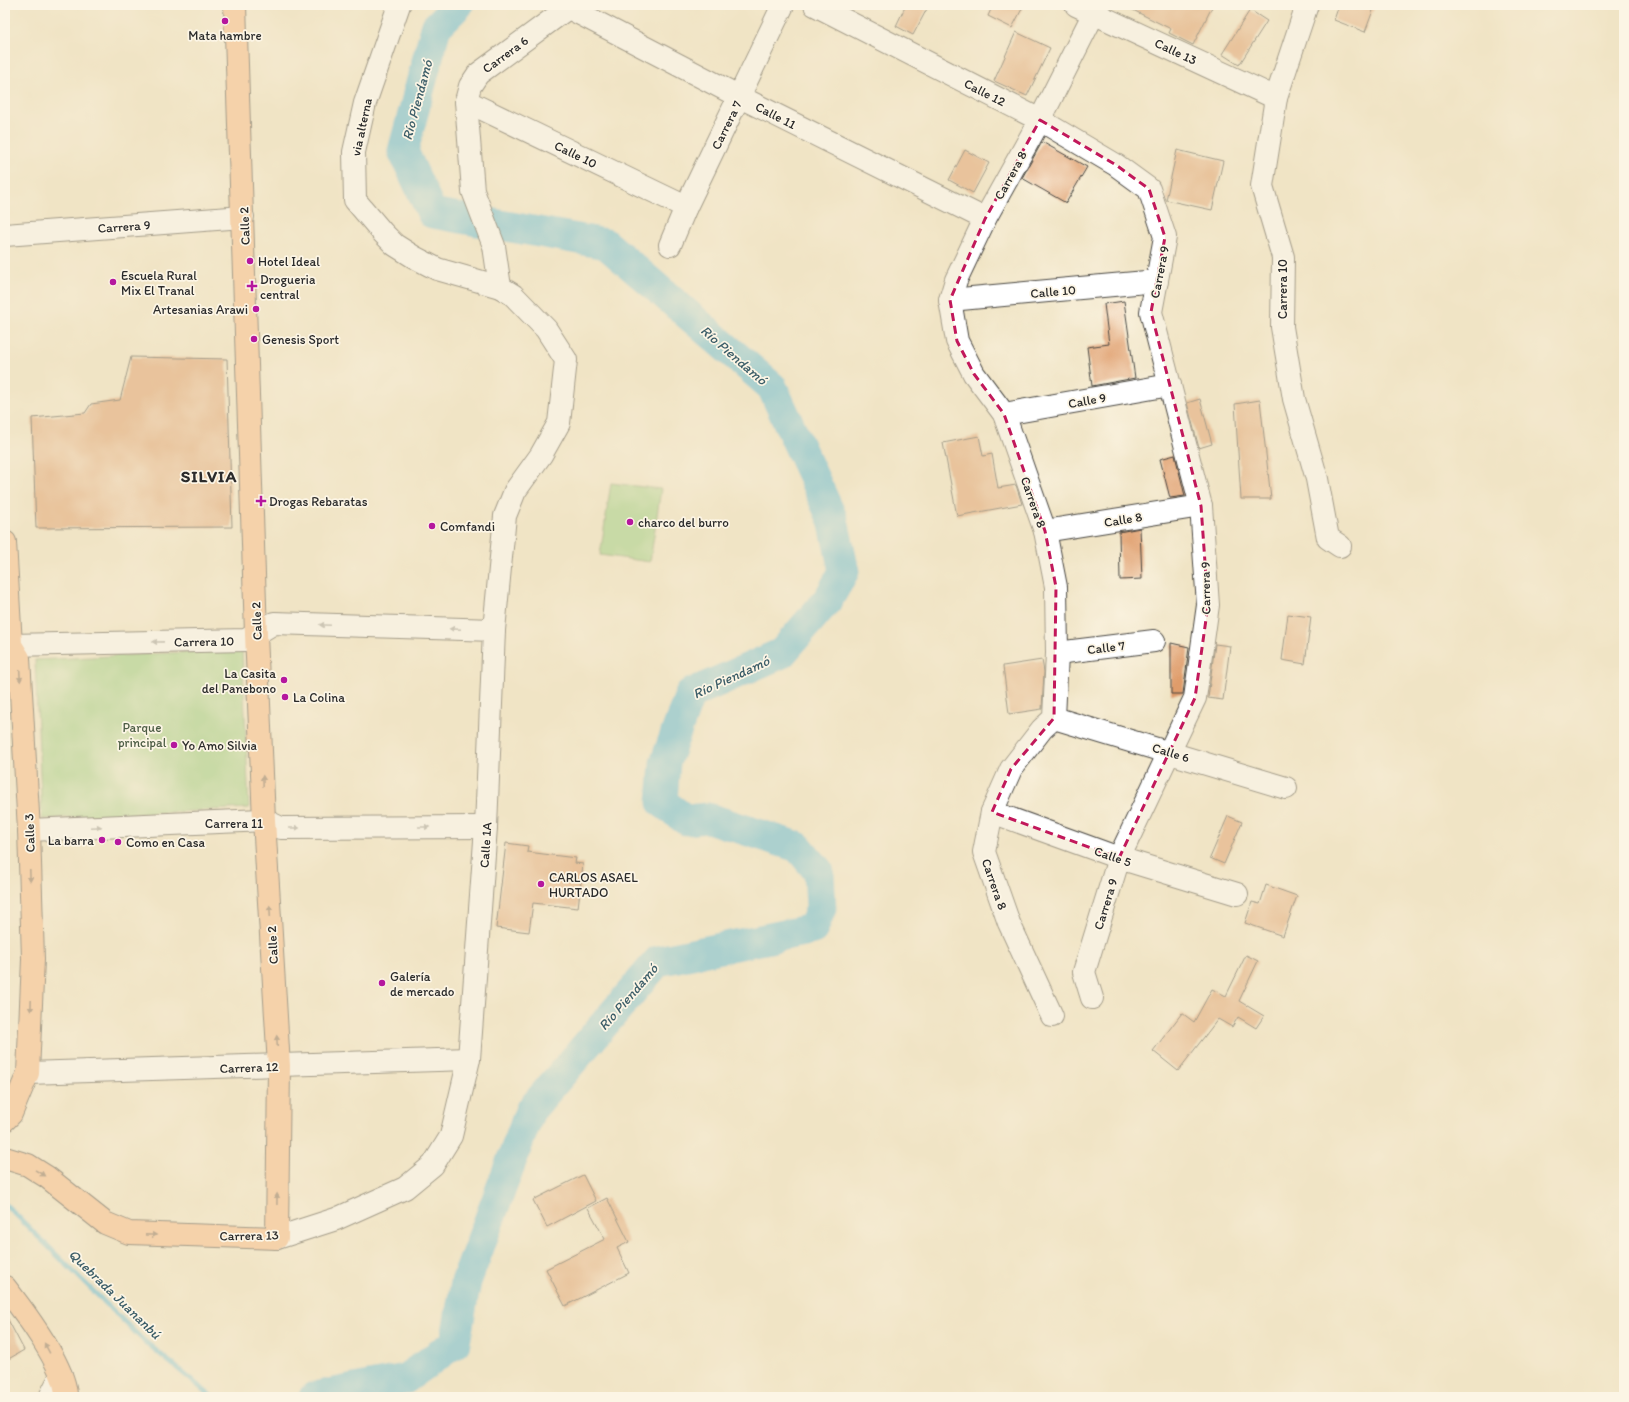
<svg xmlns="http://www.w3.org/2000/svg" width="1629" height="1402" viewBox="0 0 1629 1402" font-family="Itim,sans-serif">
  <rect width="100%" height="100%" fill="#fcf5e5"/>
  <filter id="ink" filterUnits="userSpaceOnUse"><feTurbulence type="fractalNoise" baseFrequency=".025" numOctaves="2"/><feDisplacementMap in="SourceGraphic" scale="8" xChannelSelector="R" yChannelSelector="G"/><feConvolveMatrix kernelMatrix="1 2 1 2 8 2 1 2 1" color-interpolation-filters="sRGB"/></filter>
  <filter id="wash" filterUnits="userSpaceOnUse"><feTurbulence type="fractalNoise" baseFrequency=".012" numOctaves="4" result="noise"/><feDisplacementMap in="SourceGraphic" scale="16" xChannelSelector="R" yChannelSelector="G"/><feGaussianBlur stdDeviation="0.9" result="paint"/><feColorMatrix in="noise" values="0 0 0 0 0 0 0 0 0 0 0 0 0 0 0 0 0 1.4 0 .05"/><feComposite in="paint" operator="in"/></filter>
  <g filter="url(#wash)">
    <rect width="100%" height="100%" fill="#f0e4c5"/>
    <!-- green -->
    <g fill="#98ce80" stroke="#627c56">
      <path d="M 611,483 L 661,489 L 650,562 L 600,555 Z"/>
      <path d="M 242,649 L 249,808 L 42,819 L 35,660 Z"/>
    </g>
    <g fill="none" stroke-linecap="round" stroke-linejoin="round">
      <!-- stream -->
      <path stroke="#5ab9d9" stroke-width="5" d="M 5,1204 L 142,1339 L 212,1397"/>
      <!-- river -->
      <path stroke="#5ab9d9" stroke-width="31" d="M 314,1397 L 405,1379 L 455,1343 L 466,1282 L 530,1111 L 658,961 L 813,929 L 821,908 L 819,872 L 798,847 L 708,818 L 686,820 L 662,802 L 665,763 L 690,694 L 782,653 L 829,598 L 844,571 L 833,520 L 772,387 L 606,244 L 432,213 L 403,151 L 436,27 L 458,5"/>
    </g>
    <g id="blocks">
      <!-- building -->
      <g fill="#df9c6b">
        <path d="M 906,5 L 929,5 L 913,35 L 896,26 Z"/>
        <path d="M 993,5 L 1024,5 L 1012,28 L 988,16 Z"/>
        <path d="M 1123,5 L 1213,5 L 1193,45 L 1169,33 L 1171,29 Z"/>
        <path d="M 1339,5 L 1375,5 L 1365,32 L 1334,20 Z"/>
        <path d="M 1250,10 L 1267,21 L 1239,65 L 1222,54 Z"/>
        <path d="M 1016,32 L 1050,48 L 1027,96 L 994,81 Z"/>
        <path d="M 1042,142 L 1087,167 L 1066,203 L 1022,178 Z"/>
        <path d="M 965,150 L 989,163 L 973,193 L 949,180 Z"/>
        <path d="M 1177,150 L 1223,161 L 1212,210 L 1166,200 Z"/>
        <path d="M 1124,301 L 1135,378 L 1092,386 L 1087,347 L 1109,344 L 1104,304 Z"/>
        <path d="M 131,357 L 227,359 L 232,527 L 36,528 L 32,418 L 85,413 L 91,404 L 120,400 Z"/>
        <path d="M 1200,399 L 1212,444 L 1199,448 L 1187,403 Z"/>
        <path d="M 1260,400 L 1271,499 L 1241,499 L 1235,404 Z"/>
        <path d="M 979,436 L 983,456 L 992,454 L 998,488 L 1016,485 L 1022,504 L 957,516 L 943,443 Z"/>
        <path d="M 1175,455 L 1185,496 L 1170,498 L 1160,459 Z"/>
        <path d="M 1140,528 L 1142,579 L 1120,580 L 1119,532 Z"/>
        <path d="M 1288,614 L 1311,617 L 1305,664 L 1282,660 Z"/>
        <path d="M 1171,643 L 1189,647 L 1183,694 L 1171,694 Z"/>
        <path d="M 1215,644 L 1230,646 L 1223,700 L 1208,698 Z"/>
        <path d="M 1042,660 L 1044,672 L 1042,709 L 1009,714 L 1003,666 Z"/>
        <path d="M 1228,816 L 1242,822 L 1224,864 L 1210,858 Z"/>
        <path d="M 506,843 L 528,846 L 527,852 L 576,858 L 575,863 L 583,864 L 578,908 L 533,903 L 529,932 L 496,928 Z"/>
        <path d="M 1266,885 L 1297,896 L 1283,936 L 1245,923 L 1252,902 L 1260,904 Z"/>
        <path d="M 1246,955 L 1258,961 L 1239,1001 L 1264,1016 L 1256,1028 L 1238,1017 L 1232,1027 L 1218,1019 L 1178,1071 L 1153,1051 L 1182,1013 L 1194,1022 L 1212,989 L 1226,996 Z"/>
        <path d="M 583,1175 L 596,1201 L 547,1227 L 533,1200 Z"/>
        <path d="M 607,1198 L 629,1242 L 617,1248 L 629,1273 L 565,1306 L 546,1269 L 605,1239 L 588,1208 Z"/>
        <path d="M 5,1314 L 24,1350 L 5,1361 Z"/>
      </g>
    </g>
  </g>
  <g filter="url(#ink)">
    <use href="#blocks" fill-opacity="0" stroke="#494742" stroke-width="1"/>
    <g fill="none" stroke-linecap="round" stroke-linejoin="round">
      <!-- minor casing -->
      <g stroke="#494742" stroke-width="24">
        <g id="minor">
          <path d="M 399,5 L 365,103 L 354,152 L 355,200 L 383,233 L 395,245 L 414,257 L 437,269 L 500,287"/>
          <path d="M 815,5 L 1040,120 L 1116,165 L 1149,189 L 1165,237 L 1151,312 L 1201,506 L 1208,605 L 1195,698 L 1119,858 L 1084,972 L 1092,998"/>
          <path d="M 1076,5 L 1276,98"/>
          <path d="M 1307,5 L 1276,98 L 1262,186 L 1283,257 L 1282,327 L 1294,399 L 1317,479 L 1328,538 L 1340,546"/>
          <path d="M 569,8 L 740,97 L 985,219"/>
          <path d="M 466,101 L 686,207"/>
          <path d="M 5,235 L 243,217"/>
          <path d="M 670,245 L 686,207 L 783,5"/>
          <path d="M 950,300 L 1157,281"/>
          <path d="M 1004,414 L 1170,385"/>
          <path d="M 1045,531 L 1201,506"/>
          <path d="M 5,643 L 11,645 L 246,640 L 274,623 L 494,630"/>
          <path d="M 1057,653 L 1154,641"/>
          <path d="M 1054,718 L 1286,788"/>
          <path d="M 992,812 L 1119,858 L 1237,894"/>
          <path d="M 29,830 L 264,820 L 281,828 L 486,827"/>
          <path d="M 1052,1016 L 1009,923 L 984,852 L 992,812 L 1011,769 L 1042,729 L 1054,718 L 1057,653 L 1056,587 L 1045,531 L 1004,414 L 974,374 L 957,341 L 950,300 L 956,280 L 985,219 L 1040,120 L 1098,5"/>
          <path d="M 28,1073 L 469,1059"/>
          <path d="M 277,1238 L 336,1219 L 405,1188 L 433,1165 L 451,1136 L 469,1059 L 486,827 L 494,630 L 505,516 L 515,491 L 541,455 L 559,423 L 566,360 L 546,329 L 513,295 L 500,287 L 494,246 L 473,191 L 466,101 L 470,86 L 478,74 L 572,5"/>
          <path d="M 50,1397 L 61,1375"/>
        </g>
      </g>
      <!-- major casing -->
      <g stroke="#494742" stroke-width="24">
        <g id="major">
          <path d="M 5,542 L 11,645 L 19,658 L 29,830 L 33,959 L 28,1073 L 11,1114 L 5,1120"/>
          <path d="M 5,1158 L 28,1165 L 47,1177 L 105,1223 L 129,1233 L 277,1238 L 279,1066 L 264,820 L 256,634 L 235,5"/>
          <path d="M 5,1287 C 23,1310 67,1368 66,1397"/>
        </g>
      </g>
      <!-- minor -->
      <use href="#minor" stroke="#fff" stroke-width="22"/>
      <!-- major -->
      <use href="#major" stroke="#fabc8b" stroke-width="22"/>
    </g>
    <!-- one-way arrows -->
    <defs><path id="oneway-solid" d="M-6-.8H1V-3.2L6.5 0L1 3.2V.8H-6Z"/></defs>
    <g fill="#a0a0a0">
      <use href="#oneway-solid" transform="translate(325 625) rotate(-178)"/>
      <use href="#oneway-solid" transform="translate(455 629) rotate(-178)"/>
      <use href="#oneway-solid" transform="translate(158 642) rotate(179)"/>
      <use href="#oneway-solid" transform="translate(96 827) rotate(-2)"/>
      <use href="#oneway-solid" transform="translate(424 827)"/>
      <use href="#oneway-solid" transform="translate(294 828)"/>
    </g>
    <g fill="#886c56">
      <use href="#oneway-solid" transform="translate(20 676) rotate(87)"/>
      <use href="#oneway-solid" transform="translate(263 781) rotate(-92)"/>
      <use href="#oneway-solid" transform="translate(30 876) rotate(88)"/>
      <use href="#oneway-solid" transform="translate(270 911) rotate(-93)"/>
      <use href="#oneway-solid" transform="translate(31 1006) rotate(92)"/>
      <use href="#oneway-solid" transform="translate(277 1041) rotate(-93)"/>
      <use href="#oneway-solid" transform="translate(40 1173) rotate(32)"/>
      <use href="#oneway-solid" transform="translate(277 1199) rotate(-89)"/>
      <use href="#oneway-solid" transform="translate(151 1235) rotate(1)"/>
      <use href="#oneway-solid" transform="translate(47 1348) rotate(-118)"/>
    </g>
  </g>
  <!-- marked area -->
  <path d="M0 0H1629V1402H0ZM 1040,120 L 1116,165 L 1149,189 L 1165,237 L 1151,312 L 1201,506 L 1208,605 L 1195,698 L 1119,858 L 992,812 L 1011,769 L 1054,718 L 1056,587 L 1045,531 L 1004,414 L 974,374 L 957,341 L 950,300 L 985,219 Z" fill="#f0e4c5" fill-opacity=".55" fill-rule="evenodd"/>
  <path fill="none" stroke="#c2185b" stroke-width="3" stroke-dasharray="8 5" stroke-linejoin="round" d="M 1040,120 L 1116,165 L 1149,189 L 1165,237 L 1151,312 L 1201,506 L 1208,605 L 1195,698 L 1119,858 L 992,812 L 1011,769 L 1054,718 L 1056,587 L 1045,531 L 1004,414 L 974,374 L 957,341 L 950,300 L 985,219 Z"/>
  <!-- markers -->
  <g fill="#b5179e" stroke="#fcf5e5" stroke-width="1.5">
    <circle cx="225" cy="21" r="4"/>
    <circle cx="250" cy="261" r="4"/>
    <circle cx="113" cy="282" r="4"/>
    <path d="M250 280h4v4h4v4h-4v4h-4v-4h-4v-4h4z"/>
    <circle cx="256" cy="309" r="4"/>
    <circle cx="254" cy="339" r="4"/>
    <path d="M259 495h4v4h4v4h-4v4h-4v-4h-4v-4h4z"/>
    <circle cx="630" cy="522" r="4"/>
    <circle cx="432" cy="526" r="4"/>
    <circle cx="284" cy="680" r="4"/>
    <circle cx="285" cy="697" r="4"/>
    <circle cx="174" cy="745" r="4"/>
    <circle cx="102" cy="840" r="4"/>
    <circle cx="118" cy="842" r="4"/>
    <circle cx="541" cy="884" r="4"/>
    <circle cx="382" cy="983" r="4"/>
  </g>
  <g text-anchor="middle" stroke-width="3.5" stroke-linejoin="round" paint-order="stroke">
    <!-- poi labels -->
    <g font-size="13" fill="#2b2b2b" stroke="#fcf5e5" text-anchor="start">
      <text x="225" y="40" text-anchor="middle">Mata hambre</text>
      <text x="258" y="266">Hotel Ideal</text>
      <text x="121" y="280">Escuela Rural<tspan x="121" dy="15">Mix El Tranal</tspan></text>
      <text x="260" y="284">Drogueria<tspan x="260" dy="15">central</tspan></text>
      <text x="248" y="314" text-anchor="end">Artesanias Arawi</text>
      <text x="262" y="344">Genesis Sport</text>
      <text x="269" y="506">Drogas Rebaratas</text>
      <text x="638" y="527">charco del burro</text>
      <text x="440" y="531">Comfandi</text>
      <text x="276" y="678" text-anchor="end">La Casita<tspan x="276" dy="15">del Panebono</tspan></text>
      <text x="293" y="702">La Colina</text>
      <text x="182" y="750">Yo Amo Silvia</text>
      <text x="94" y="845" text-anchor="end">La barra</text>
      <text x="126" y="847">Como en Casa</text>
      <text x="549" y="882">CARLOS ASAEL<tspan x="549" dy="15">HURTADO</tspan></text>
      <text x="390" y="981">Galería<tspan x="390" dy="15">de mercado</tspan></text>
    </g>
    <!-- street labels -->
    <g font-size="13" fill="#2b2b2b" stroke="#fcf5e5">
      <text transform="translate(1176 51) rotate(25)" y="5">Calle 13</text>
      <text transform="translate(505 54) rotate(-36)" y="5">Carrera 6</text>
      <text transform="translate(985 92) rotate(27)" y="5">Calle 12</text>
      <text transform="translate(776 115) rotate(27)" y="5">Calle 11</text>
      <text transform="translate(726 125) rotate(-64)" y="5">Carrera 7</text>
      <text transform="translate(361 127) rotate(-78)" y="5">via alterna</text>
      <text transform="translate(576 154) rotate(26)" y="5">Calle 10</text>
      <text transform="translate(1010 175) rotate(-61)" y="5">Carrera 8</text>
      <text transform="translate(124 226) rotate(-4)" y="5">Carrera 9</text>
      <text transform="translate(244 226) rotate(-92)" y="5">Calle 2</text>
      <text transform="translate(1159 272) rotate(-79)" y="5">Carrera 9</text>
      <text transform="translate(1282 289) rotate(-90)" y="5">Carrera 10</text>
      <text transform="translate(1053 291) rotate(-5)" y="5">Calle 10</text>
      <text transform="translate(1087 400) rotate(-10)" y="5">Calle 9</text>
      <text transform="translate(1034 502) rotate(71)" y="5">Carrera 8</text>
      <text transform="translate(1123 519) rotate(-9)" y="5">Calle 8</text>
      <text transform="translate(1205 588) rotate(-91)" y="5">Carrera 9</text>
      <text transform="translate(256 621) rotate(-92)" y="5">Calle 2</text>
      <text transform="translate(204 641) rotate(-1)" y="5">Carrera 10</text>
      <text transform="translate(1106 647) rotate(-7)" y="5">Calle 7</text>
      <text transform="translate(1171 752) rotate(17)" y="5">Calle 6</text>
      <text x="234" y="828">Carrera 11</text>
      <text transform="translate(29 833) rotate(-92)" y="5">Calle 3</text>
      <text transform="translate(485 845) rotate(-86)" y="5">Calle 1A</text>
      <text transform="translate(1113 856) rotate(19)" y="5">Calle 5</text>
      <text transform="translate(995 884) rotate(71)" y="5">Carrera 8</text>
      <text transform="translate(1105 904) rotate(-73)" y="5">Carrera 9</text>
      <text transform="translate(272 945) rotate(-93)" y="5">Calle 2</text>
      <text transform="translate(249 1067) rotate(-2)" y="5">Carrera 12</text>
      <text transform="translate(249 1235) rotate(-1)" y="5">Carrera 13</text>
    </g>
    <!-- park labels -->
    <g font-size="13" fill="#4c5c44" stroke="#fcf5e5">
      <text x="142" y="732">Parque<tspan x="142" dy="15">principal</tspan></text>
    </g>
    <!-- water labels -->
    <g font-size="14" font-style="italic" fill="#3b5d68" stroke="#fcf5e5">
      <text transform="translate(417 100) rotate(-75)" y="5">Río Piendamó</text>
      <text transform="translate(734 355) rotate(41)" y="5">Río Piendamó</text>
      <text transform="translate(731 677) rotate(-25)" y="5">Río Piendamó</text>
      <text transform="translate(628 997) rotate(-49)" y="5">Río Piendamó</text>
      <text transform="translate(115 1294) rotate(44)" y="5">Quebrada Juananbú</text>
    </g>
    <!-- district labels -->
    <g font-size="17" font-weight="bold" letter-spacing="1" fill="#2b2b2b" stroke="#fcf5e5">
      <text x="209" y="482">SILVIA</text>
    </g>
  </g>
  <!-- margin -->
  <rect width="1629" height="1402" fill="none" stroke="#fcf5e5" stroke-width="20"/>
</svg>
